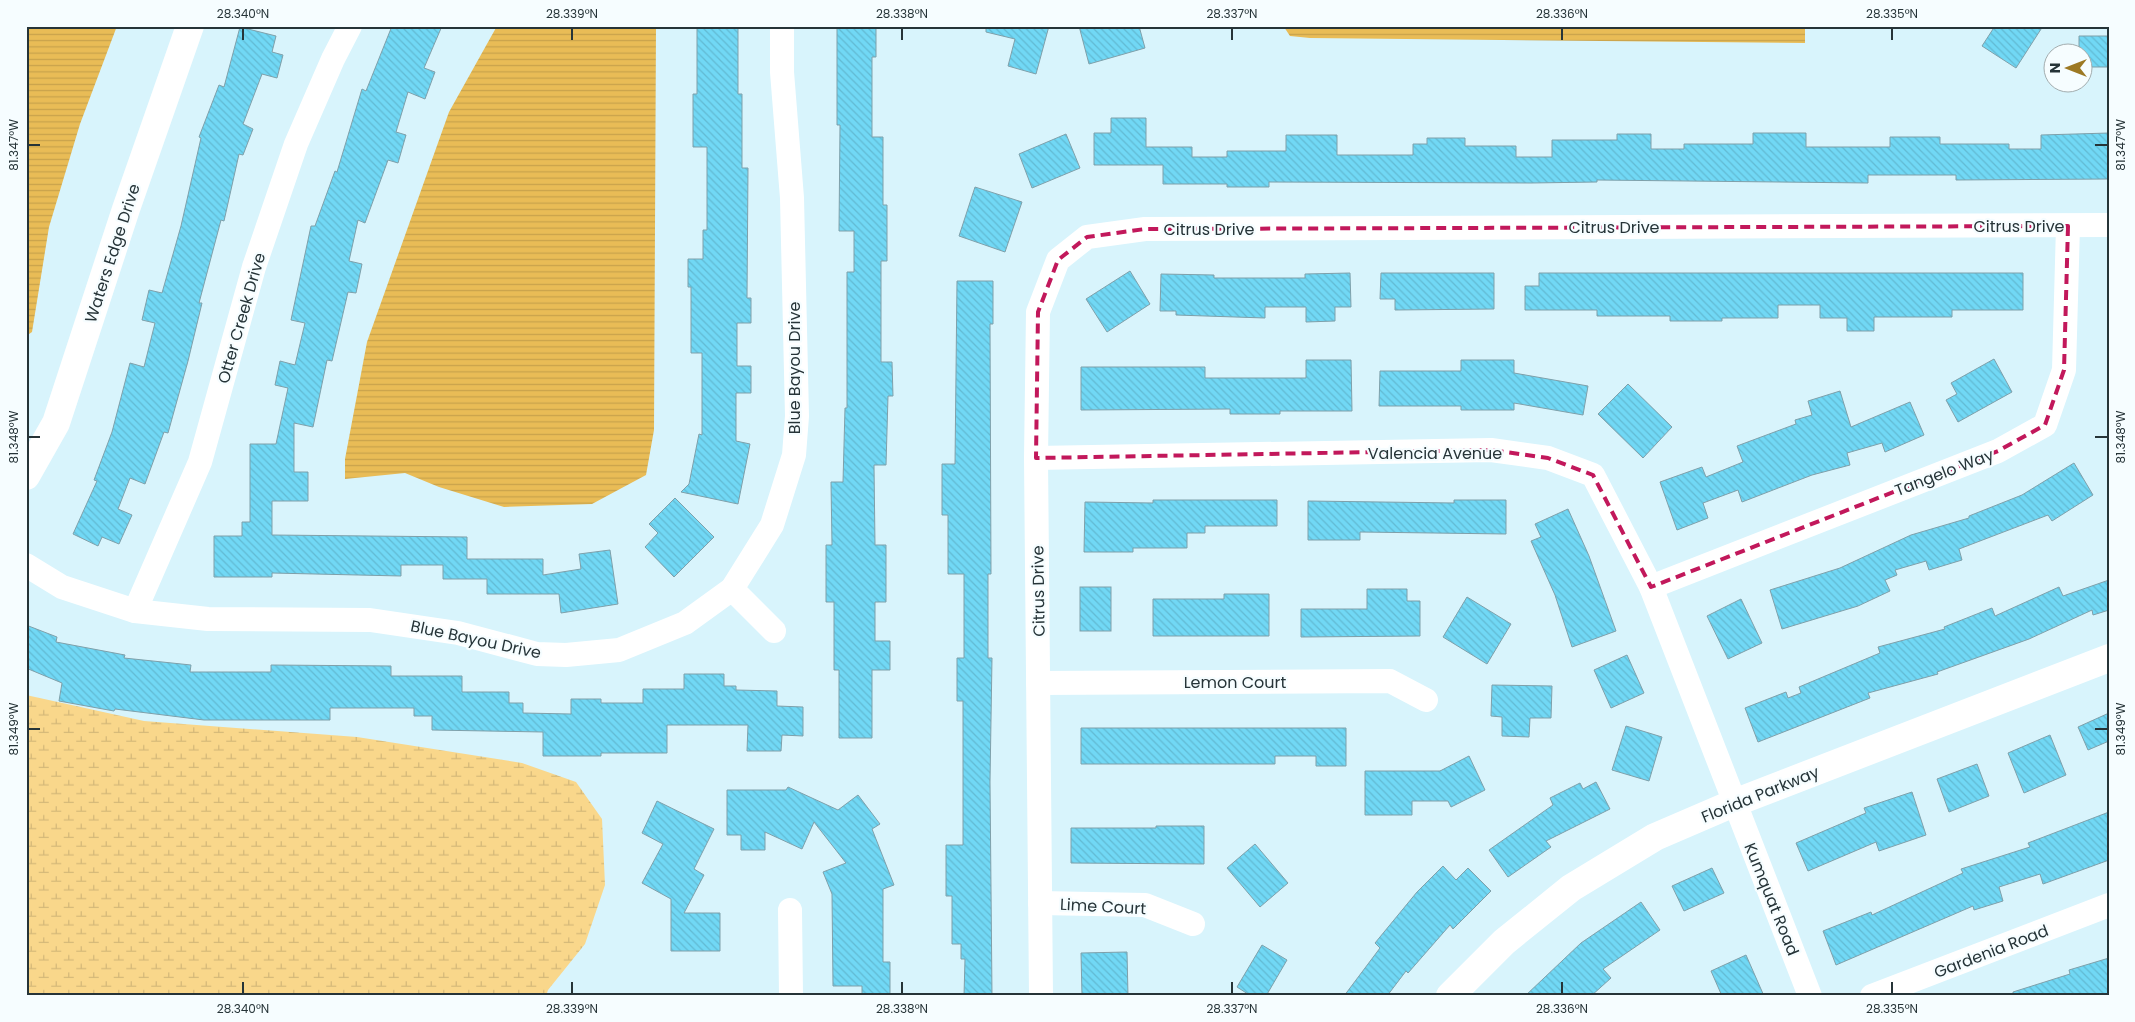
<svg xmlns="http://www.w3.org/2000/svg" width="2135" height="1022" viewBox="0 0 2135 1022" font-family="Poppins,sans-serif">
  <defs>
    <pattern id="wetland-marsh" width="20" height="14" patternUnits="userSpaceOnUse" patternTransform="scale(1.25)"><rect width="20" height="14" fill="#f9d78b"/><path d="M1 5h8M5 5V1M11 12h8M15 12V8" fill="none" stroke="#d5b979"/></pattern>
    <pattern id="water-rules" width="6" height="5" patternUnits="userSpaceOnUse" patternTransform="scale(1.25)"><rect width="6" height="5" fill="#e9bc56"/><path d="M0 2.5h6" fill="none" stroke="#c8a24c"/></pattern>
    <pattern id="building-back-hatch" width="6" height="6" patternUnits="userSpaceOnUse" patternTransform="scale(1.25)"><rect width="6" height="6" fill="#71d8f5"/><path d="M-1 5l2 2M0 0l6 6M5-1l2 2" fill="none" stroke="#62bad3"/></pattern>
  </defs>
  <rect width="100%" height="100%" fill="#d8f4fc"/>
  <!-- wetland -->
  <path fill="url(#wetland-marsh)" d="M 26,695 L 144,721 L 357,737 L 522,763 L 576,782 L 602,819 L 605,885 L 585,944 L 548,990 L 546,996 L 26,996 Z"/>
  <!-- water -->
  <g fill="url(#water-rules)">
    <path d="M 26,26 L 117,26 L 80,124 L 49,227 L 32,332 L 26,336 Z"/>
    <path d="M 497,26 L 656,26 L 654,430 L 646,475 L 592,504 L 504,507 L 439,487 L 405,473 L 345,479 L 345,459 L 367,342 L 449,112 Z"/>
    <path d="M 1805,26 L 1805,43 L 1310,38 L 1290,36 L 1284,27 Z"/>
  </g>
  <!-- building -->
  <g fill="url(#building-back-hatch)" stroke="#7fa0aa">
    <path d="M 392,26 L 442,26 L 424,68 L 435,72 L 425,99 L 408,92 L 396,132 L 406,135 L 398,163 L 388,160 L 365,223 L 358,220 L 349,261 L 362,264 L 356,293 L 348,292 L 332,361 L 327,360 L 313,427 L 294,423 L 294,472 L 308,472 L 308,501 L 272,501 L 272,535 L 467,537 L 467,559 L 543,559 L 543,575 L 581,569 L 579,554 L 610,550 L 618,604 L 561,613 L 559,594 L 487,594 L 487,579 L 443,579 L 443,565 L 401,565 L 401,576 L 272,573 L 272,577 L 214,577 L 214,536 L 242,536 L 242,522 L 250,522 L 250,444 L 276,444 L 288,388 L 275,385 L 280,361 L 295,365 L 305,323 L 291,320 L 311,226 L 315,226 L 335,171 L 337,172 L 362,89 L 366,91 Z"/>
    <path d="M 697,26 L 738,26 L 738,94 L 742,94 L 742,168 L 748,168 L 747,298 L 751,298 L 751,323 L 737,323 L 737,366 L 751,366 L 751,393 L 736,393 L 736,441 L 750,444 L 738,504 L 681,492 L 689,484 L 699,434 L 702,435 L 702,353 L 691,353 L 691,287 L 688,287 L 688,259 L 703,259 L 703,230 L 707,230 L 707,147 L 693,147 L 693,94 L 697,94 Z"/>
    <path d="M 837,26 L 876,26 L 876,57 L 872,57 L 872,137 L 883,137 L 883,205 L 887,205 L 887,261 L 881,261 L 881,362 L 892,362 L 893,396 L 888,396 L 886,465 L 874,465 L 875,545 L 886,545 L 886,602 L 875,602 L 875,641 L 890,641 L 890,670 L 872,670 L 872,738 L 839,738 L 839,670 L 834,670 L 834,602 L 826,602 L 826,545 L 832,545 L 831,482 L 843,482 L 845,408 L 847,408 L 847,272 L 854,272 L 854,231 L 839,231 L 840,125 L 837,125 Z"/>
    <path d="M 986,26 L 1049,26 L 1036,74 L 1008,66 L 1015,39 L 986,32 Z"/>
    <path d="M 1079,26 L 1139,26 L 1145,48 L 1089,64 Z"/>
    <path d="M 1995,26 L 2043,26 L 2016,68 L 1982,46 Z"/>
    <path d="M 240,27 L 276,36 L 272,52 L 283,55 L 277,78 L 262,74 L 243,124 L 253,129 L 243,155 L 239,154 L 224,221 L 221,220 L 199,303 L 202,303 L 188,361 L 168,433 L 164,432 L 145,484 L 130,478 L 118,509 L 132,515 L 119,544 L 102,537 L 98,546 L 73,534 L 97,481 L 94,480 L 112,432 L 130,363 L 144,367 L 155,323 L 142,320 L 149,290 L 162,293 L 181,226 L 201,138 L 199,137 L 219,85 L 224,87 Z"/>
    <path d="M 2079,36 L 2109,36 L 2109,67 L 2082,67 L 2082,52 L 2079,52 Z"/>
    <path d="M 1111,118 L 1146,118 L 1146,147 L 1192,147 L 1192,157 L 1227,157 L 1227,151 L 1286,151 L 1286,135 L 1337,135 L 1337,155 L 1413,155 L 1413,144 L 1427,144 L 1427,138 L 1465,138 L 1465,146 L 1516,146 L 1516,157 L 1552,157 L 1552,140 L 1617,140 L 1617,134 L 1651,134 L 1651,149 L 1684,149 L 1684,144 L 1753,144 L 1753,133 L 1806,133 L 1806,147 L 1890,147 L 1890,137 L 1940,137 L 1940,144 L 2009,144 L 2009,149 L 2041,149 L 2041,135 L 2109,133 L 2109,179 L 1956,180 L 1956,175 L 1868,175 L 1868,183 L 1597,180 L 1597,182 L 1531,183 L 1269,182 L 1269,187 L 1227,187 L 1227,184 L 1163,184 L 1163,165 L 1094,165 L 1094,133 L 1111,133 Z"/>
    <path d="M 1066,134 L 1080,168 L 1032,188 L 1019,154 Z"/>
    <path d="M 975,187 L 1022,202 L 1005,252 L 959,236 Z"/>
    <path d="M 1130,271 L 1150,304 L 1107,332 L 1086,299 Z"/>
    <path d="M 1350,273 L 1351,307 L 1335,307 L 1335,321 L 1306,322 L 1306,307 L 1265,307 L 1265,318 L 1176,315 L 1176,311 L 1160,311 L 1161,274 L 1214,275 L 1214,278 L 1305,278 L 1305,274 Z"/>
    <path d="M 1381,273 L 1494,273 L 1494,309 L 1395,310 L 1395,299 L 1380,299 Z"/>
    <path d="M 1539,273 L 2023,273 L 2023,310 L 1952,310 L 1952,317 L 1874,317 L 1874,331 L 1847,331 L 1847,318 L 1820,318 L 1820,305 L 1778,305 L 1778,318 L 1722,318 L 1722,321 L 1670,321 L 1670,316 L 1597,316 L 1597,310 L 1525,310 L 1525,286 L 1539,286 Z"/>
    <path d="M 957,281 L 993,281 L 993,324 L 990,324 L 991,574 L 988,574 L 988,658 L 992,658 L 990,782 L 992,996 L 964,996 L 965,959 L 961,959 L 961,944 L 952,944 L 952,896 L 946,896 L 946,845 L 963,845 L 963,701 L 957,701 L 957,658 L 964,658 L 964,574 L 948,574 L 948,515 L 942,515 L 942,464 L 955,464 Z"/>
    <path d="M 1994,359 L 2012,392 L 1958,422 L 1946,400 L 1957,394 L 1951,383 Z"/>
    <path d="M 1306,360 L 1351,360 L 1352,411 L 1280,411 L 1280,414 L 1230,414 L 1230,409 L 1081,410 L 1081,367 L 1205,367 L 1205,378 L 1306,378 Z"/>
    <path d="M 1461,360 L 1514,360 L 1514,373 L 1588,386 L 1583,415 L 1514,403 L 1514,410 L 1461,410 L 1461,406 L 1379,406 L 1380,371 L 1461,371 Z"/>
    <path d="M 1628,384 L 1672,427 L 1643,458 L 1598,414 Z"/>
    <path d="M 1840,391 L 1851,427 L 1910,402 L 1924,435 L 1885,452 L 1882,443 L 1847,453 L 1850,465 L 1812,475 L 1742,502 L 1738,490 L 1703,503 L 1708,518 L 1677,530 L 1660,482 L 1702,467 L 1706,477 L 1743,462 L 1737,446 L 1796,424 L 1795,420 L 1812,415 L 1808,401 Z"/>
    <path d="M 2074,463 L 2093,495 L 2052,521 L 2048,515 L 1959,549 L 1962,560 L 1929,570 L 1926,561 L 1895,570 L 1897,575 L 1885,580 L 1890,591 L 1858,606 L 1782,629 L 1770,590 L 1840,568 L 1911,535 L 1969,518 L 1969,516 L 2022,495 Z"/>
    <path d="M 675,498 L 714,537 L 674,577 L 645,547 L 658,533 L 649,524 Z"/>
    <path d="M 1153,500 L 1277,500 L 1277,526 L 1205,526 L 1205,533 L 1187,533 L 1187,548 L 1133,548 L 1133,552 L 1084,552 L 1085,502 L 1153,503 Z"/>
    <path d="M 1454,500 L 1506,500 L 1506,534 L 1360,532 L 1360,540 L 1308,540 L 1308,501 L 1454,503 Z"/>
    <path d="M 1568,509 L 1589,556 L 1616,631 L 1572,647 L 1555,595 L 1531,541 L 1541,537 L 1535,524 Z"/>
    <path d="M 2109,580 L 2109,610 L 2093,615 L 2092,610 L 2029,639 L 1937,672 L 1938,674 L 1868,693 L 1870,698 L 1758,742 L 1745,708 L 1786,692 L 1788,698 L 1801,693 L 1799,687 L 1880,653 L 1878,647 L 1945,629 L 1944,627 L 1992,608 L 1995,616 L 2059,587 L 2063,596 Z"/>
    <rect x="1080" y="587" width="31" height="44"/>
    <path d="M 1367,589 L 1407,589 L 1407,601 L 1420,601 L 1420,636 L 1301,637 L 1301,609 L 1367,609 Z"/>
    <path d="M 1224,594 L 1269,594 L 1269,636 L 1153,636 L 1153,599 L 1224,599 Z"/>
    <path d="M 1467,597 L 1511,624 L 1487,664 L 1443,637 Z"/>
    <path d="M 1741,599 L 1762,643 L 1728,659 L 1707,616 Z"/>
    <path d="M 26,625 L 57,637 L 56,642 L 125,655 L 124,658 L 191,665 L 190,672 L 271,672 L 271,665 L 391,666 L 391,676 L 462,676 L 462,692 L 509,692 L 509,703 L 523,703 L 523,713 L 571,714 L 571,699 L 601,699 L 601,703 L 643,703 L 643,689 L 684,689 L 684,674 L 724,674 L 724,686 L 736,686 L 736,690 L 777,691 L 777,706 L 803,707 L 803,736 L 782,735 L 781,751 L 747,751 L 748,725 L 667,725 L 667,753 L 601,753 L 601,756 L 543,756 L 543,732 L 432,730 L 432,716 L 414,716 L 414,708 L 330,708 L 330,720 L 204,720 L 115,709 L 114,711 L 59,701 L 62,683 L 26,668 Z"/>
    <path d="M 1627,655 L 1644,693 L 1611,708 L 1594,670 Z"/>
    <path d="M 1492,685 L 1552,686 L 1551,718 L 1530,718 L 1529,737 L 1502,736 L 1502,717 L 1491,716 Z"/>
    <path d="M 2109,713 L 2109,741 L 2088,750 L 2078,727 Z"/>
    <path d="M 1626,726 L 1662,737 L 1649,781 L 1612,770 Z"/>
    <path d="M 1081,728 L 1346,728 L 1346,766 L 1316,766 L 1316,756 L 1275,756 L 1275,764 L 1081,764 Z"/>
    <path d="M 2050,735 L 2066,775 L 2024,793 L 2008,753 Z"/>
    <path d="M 1469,756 L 1485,790 L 1451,807 L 1448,801 L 1412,801 L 1412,815 L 1365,815 L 1365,771 L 1440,771 Z"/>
    <path d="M 1977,764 L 1989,796 L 1949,812 L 1937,779 Z"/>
    <path d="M 1596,782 L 1610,809 L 1546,841 L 1551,847 L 1508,877 L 1489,850 L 1553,805 L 1550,798 L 1580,783 L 1583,789 Z"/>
    <path d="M 788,787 L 838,810 L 858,795 L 880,824 L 872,829 L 894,885 L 883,889 L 883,962 L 890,962 L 890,996 L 862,996 L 862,986 L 833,986 L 832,894 L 823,872 L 846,863 L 814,822 L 802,849 L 765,832 L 765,850 L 741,850 L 741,835 L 727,835 L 727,790 L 786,790 Z"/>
    <path d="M 1912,792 L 1926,835 L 1879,851 L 1876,842 L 1808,871 L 1796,843 L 1866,813 L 1864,808 Z"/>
    <path d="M 657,801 L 714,829 L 694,869 L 704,875 L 684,913 L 720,913 L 720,951 L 671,951 L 671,899 L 642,883 L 663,844 L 642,833 Z"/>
    <path d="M 2109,812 L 2109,860 L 2043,884 L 2040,874 L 1999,887 L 2003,901 L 1974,910 L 1973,906 L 1836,965 L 1823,931 L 1871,912 L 1872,915 L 1963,873 L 1961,869 L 2030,847 L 2028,843 Z"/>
    <path d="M 1156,826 L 1204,826 L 1204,864 L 1071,863 L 1071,828 L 1156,828 Z"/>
    <path d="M 1255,844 L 1288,883 L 1260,907 L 1227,868 Z"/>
    <path d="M 1443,866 L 1456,880 L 1468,868 L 1491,891 L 1453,929 L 1450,925 L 1408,973 L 1406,971 L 1387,996 L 1344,996 L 1380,948 L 1375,943 L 1417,892 Z"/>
    <path d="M 1712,868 L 1724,893 L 1684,911 L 1672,886 Z"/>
    <path d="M 1641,902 L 1660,930 L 1603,969 L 1611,978 L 1591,996 L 1525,996 L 1581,943 Z"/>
    <path d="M 1262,945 L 1287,960 L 1266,996 L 1251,996 L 1237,987 Z"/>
    <path d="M 1127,952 L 1128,996 L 1082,996 L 1081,953 Z"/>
    <path d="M 1746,955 L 1764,996 L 1722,996 L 1711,971 Z"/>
    <path d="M 2109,958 L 2109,996 L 2013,996 L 2013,992 L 2070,974 L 2069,970 Z"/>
  </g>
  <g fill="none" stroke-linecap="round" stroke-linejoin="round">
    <!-- minor -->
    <g stroke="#fff" stroke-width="24">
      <path d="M 1036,458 L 1491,450 L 1548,458 L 1593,475 L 1651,587 L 1810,996"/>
      <path d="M 26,565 L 62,587 L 135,611 L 208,619 L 370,620 L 458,633 L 537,654 L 566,655 L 619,650 L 685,623 L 732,589 L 772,525 L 794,455 L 797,416 L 792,198 L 782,72 L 782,26"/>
      <path d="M 1651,587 L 1998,451 L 2045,425 L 2064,370 L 2068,226"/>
      <path d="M 732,589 L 774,631"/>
      <path d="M 135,611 L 200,462 L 254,267 L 296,144 L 333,59 L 350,26"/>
      <path d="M 1038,683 L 1390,681 L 1426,700"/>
      <path d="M 1040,903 L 1145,905 L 1193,924"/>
      <path d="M 790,910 L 791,996"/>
      <path d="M 1041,996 L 1036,458 L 1038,312 L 1058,260 L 1087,237 L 1145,229 L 2109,225"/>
      <path d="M 1872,996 L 2109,905"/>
    </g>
    <!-- tertiary -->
    <g stroke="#fff" stroke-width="28">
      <path d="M 26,476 L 56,423 L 126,209 L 190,26"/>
      <path d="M 1450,996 L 1504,942 L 1571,888 L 1655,837 L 1734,803 L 2109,658"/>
    </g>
  </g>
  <!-- marked area -->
  <path fill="none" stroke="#c2185b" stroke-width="4" stroke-dasharray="10 6" stroke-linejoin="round" d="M 2068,226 L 2064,370 L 2045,425 L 1998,451 L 1651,587 L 1593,475 L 1548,458 L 1491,450 L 1036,458 L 1038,312 L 1058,260 L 1087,237 L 1145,229 Z"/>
  <!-- ticks -->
  <path fill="none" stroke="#263438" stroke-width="2" d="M 243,28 L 243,40M 572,28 L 572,40M 902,28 L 902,40M 1232,28 L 1232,40M 1562,28 L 1562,40M 1892,28 L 1892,40M 28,145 L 40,145M 2095,145 L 2108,145M 28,437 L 40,437M 2095,437 L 2108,437M 28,729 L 40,729M 2095,729 L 2108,729M 243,982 L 243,994M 572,982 L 572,994M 902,982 L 902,994M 1232,982 L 1232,994M 1562,982 L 1562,994M 1892,982 L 1892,994"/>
  <g text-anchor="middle" stroke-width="4.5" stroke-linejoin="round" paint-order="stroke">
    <!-- street labels -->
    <g font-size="16" fill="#263438" stroke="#f6fdff">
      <text x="2019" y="232">Citrus Drive</text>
      <text x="1614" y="233">Citrus Drive</text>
      <text x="1209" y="235">Citrus Drive</text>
      <text transform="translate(112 253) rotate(-72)" y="6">Waters Edge Drive</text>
      <text transform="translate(241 318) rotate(-74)" y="6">Otter Creek Drive</text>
      <text transform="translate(794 368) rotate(-90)" y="6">Blue Bayou Drive</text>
      <text x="1435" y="459">Valencia Avenue</text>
      <text transform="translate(1944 472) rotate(-21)" y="6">Tangelo Way</text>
      <text transform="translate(1038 591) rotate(-91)" y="6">Citrus Drive</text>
      <text transform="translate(476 639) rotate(12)" y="6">Blue Bayou Drive</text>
      <text x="1235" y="688">Lemon Court</text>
      <text transform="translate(1760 794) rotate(-22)" y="6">Florida Parkway</text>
      <text transform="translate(1772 899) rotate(68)" y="6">Kumquat Road</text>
      <text transform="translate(1103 906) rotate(3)" y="6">Lime Court</text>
      <text transform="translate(1991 951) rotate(-21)" y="6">Gardenia Road</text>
    </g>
  </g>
  <!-- border -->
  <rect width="2135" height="1022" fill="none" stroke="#f6fdff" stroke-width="55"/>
  <!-- north arrow -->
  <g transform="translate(2068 68) rotate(270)"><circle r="24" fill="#f6fdff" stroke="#a3adaf"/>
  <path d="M0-4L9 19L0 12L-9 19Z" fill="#9c7924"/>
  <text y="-8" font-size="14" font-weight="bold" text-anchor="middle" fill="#263438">N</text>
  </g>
  <rect x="28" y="28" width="2080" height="966" fill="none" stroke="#263438" stroke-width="2"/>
  <g font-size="12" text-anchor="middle" fill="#263438">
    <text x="243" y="18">28.340°N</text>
    <text x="572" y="18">28.339°N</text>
    <text x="902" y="18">28.338°N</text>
    <text x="1232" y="18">28.337°N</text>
    <text x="1562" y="18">28.336°N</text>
    <text x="1892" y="18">28.335°N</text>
    <text transform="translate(2121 145) rotate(-90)" y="4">81.347°W</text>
    <text transform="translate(14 145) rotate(-90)" y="4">81.347°W</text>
    <text transform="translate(2121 437) rotate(-90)" y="4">81.348°W</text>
    <text transform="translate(14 437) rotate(-90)" y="4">81.348°W</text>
    <text transform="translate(2121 729) rotate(-90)" y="4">81.349°W</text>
    <text transform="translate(14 729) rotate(-90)" y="4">81.349°W</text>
    <text x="243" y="1013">28.340°N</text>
    <text x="572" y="1013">28.339°N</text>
    <text x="902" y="1013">28.338°N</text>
    <text x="1232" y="1013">28.337°N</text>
    <text x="1562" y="1013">28.336°N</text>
    <text x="1892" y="1013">28.335°N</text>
  </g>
</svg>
